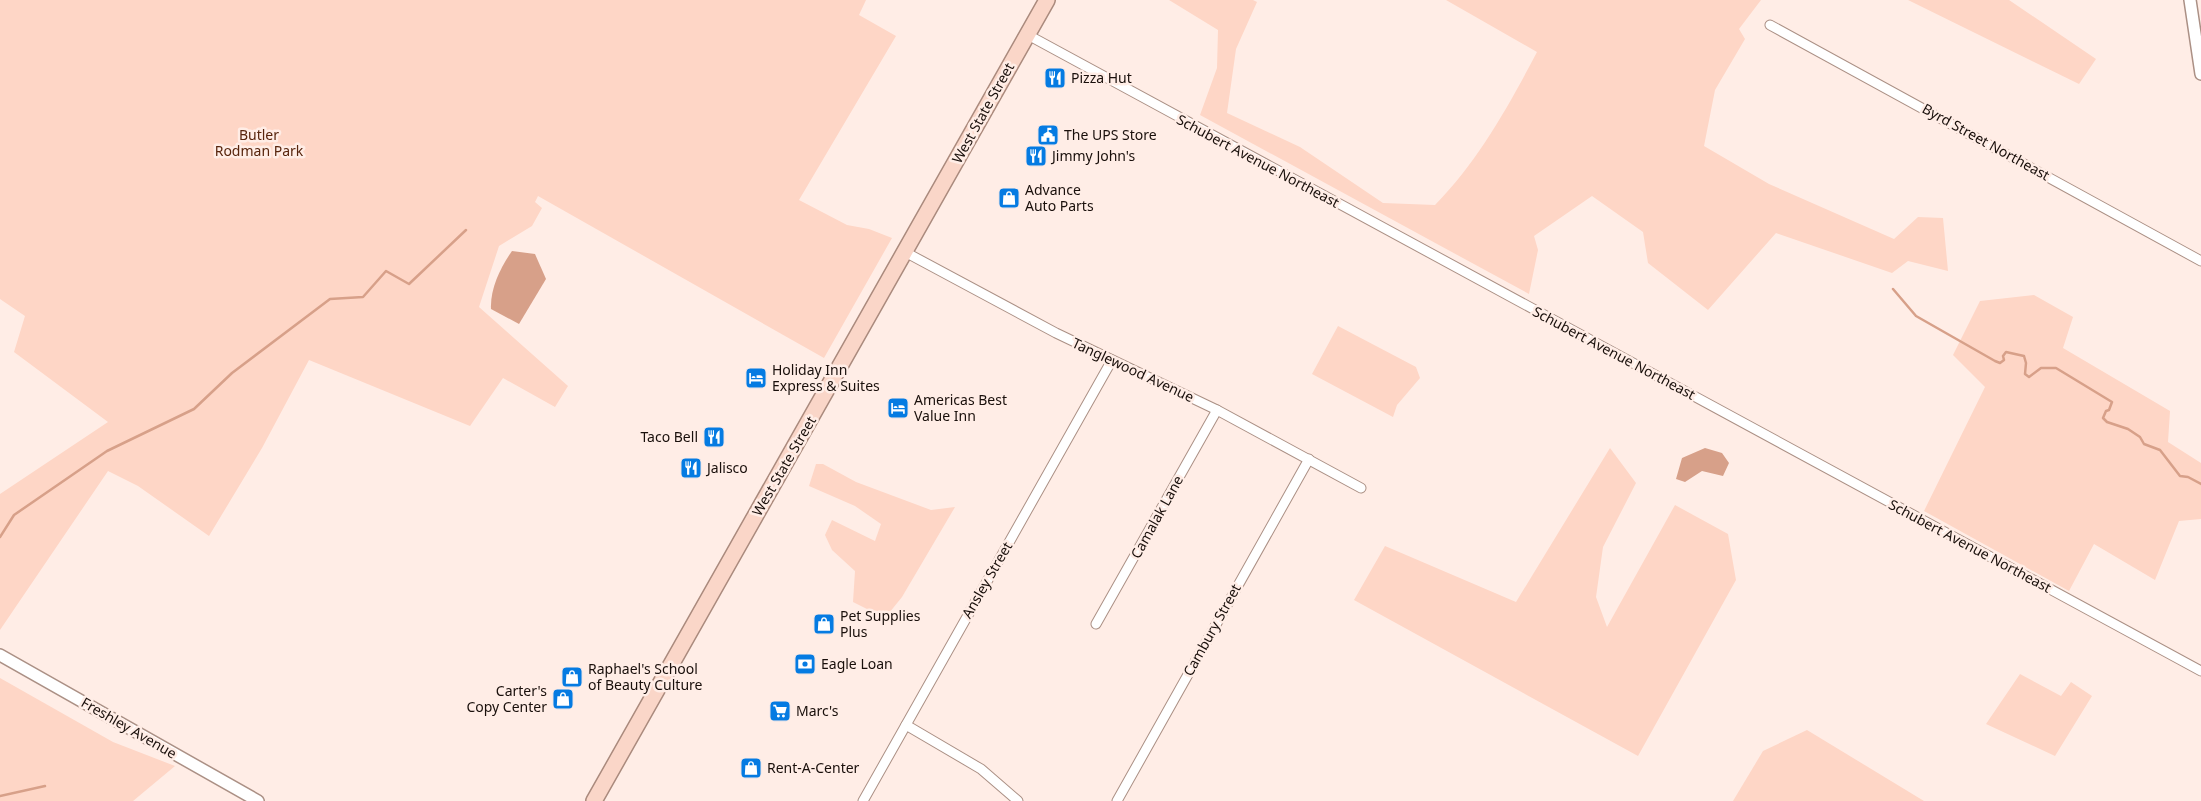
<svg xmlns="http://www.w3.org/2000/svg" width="2201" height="801" viewBox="0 0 2201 801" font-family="'Noto Sans',sans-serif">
  <rect width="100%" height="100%" fill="#ffede6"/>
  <!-- green -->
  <g fill="#fed6c6">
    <path d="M 0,0 L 866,0 L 859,15 L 896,36 L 799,200 L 847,225 L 869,229 L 892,238 L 824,358 L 538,196 L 535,202 L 542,208 L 532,226 L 499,246 L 479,307 L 568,386 L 555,407 L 503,378 L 470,426 L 309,360 L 262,448 L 209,536 L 138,486 L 108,471 L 0,630 L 0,494 L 108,422 L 14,352 L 25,316 L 0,299 Z"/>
    <path d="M 1169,0 L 1253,0 L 1257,2 L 1236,49 L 1227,113 L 1300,147 L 1383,203 L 1435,205 C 1478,161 1508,107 1537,52 L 1446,0 L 1761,0 L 1739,29 L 1745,39 L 1715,90 L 1704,146 L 1769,184 L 1894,239 L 1918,217 L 1943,218 L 1948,271 L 1908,261 L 1892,273 L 1776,233 L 1708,310 L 1648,263 L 1643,232 L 1592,196 L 1534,236 L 1538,250 L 1529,294 L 1200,115 L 1217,68 L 1218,30 Z"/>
    <path d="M 1908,0 L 2009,0 L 2096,59 L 2079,84 Z"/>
    <path d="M 2034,295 L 2073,317 L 2063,348 L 2170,411 L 2168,442 L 2201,463 L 2201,519 L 2179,521 L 2155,580 L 2094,544 L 2069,591 L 1924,511 L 1985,387 L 1953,355 L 1980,301 Z"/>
    <path d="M 1338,326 L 1416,367 L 1420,378 L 1397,405 L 1393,417 L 1312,374 Z"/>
    <path d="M 1610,448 L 1636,483 L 1603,547 L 1596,597 L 1607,627 L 1675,505 L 1728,534 L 1736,580 L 1638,756 L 1354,600 L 1385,546 L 1516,602 Z"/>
    <path d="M 816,464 L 823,464 L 856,482 L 931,510 L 955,507 L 902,597 L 885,618 L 853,602 L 855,571 L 832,550 L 825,535 L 832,520 L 875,541 L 881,524 L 855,506 L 809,486 Z"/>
    <path d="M 2020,674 L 2061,696 L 2071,682 L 2092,696 L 2055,756 L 1986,724 Z"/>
    <path d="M 0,678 L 113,742 L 175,766 L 133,801 L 0,801 Z"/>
    <path d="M 1807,730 L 1924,801 L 1733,801 L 1763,751 Z"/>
  </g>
  <!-- water -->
  <g fill="#d7a089">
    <path d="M 512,251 L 535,254 L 546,279 L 519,324 L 491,309 C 490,289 500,268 512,251 Z"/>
    <path d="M 1705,448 L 1722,453 L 1729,463 L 1723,476 L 1702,471 L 1685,482 L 1676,479 L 1682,458 Z"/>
  </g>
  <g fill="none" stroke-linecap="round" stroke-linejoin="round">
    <!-- stream -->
    <g stroke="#d7a089" stroke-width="2.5">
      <path d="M 1893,289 L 1916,316 L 1995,361 L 2000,363 L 2004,360 L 2003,356 L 2006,352 L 2024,356 L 2026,363 L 2025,374 L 2029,377 L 2041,368 L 2056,368 L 2112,402 L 2109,410 L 2106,411 L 2103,418 L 2107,422 L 2128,429 L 2140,437 L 2144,444 L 2160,450 L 2180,476 L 2188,477 L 2201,484"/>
      <path d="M 0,537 L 14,515 L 107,451 L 194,409 L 232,373 L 330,299 L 363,297 L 386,271 L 409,284 L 466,230"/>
      <path d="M 0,796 L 45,786"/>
    </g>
    <!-- minor casing -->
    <g stroke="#ab9085" stroke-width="11">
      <g id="minor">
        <path d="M 1770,25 L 2201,261"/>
        <path d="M 1028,35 L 2201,671"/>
        <path d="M 905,252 L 1056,333 L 1217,410 L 1361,488"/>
        <path d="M 1096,624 L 1217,410"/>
        <path d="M 906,725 L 981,769 L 1018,801"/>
        <path d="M 863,801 L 1112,360"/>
        <path d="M 1117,801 L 1309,459"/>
      </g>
    </g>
    <!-- tertiary casing -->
    <g stroke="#ab9085" stroke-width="14">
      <g id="tertiary">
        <path d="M 2190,0 L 2201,74"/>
        <path d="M 0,655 L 258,801"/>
      </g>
    </g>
    <!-- trunk casing -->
    <g stroke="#aa8a7d" stroke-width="18">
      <path id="trunk" d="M 594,801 L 1047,0"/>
    </g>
    <!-- minor -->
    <use href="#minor" stroke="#fff" stroke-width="9"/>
    <!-- tertiary -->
    <use href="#tertiary" stroke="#fff" stroke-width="11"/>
    <!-- trunk -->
    <use href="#trunk" stroke="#fad6c8" stroke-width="15"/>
  </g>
  <!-- icons -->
  <defs>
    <g id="restaurant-square" transform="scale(1.125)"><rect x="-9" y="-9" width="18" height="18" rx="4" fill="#057be2" stroke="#ffede6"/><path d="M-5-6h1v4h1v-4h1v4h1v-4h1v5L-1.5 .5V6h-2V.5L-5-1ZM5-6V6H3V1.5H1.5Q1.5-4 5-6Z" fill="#fff"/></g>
    <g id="civic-square" transform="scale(1.125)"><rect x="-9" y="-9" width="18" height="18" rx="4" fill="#057be2" stroke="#ffede6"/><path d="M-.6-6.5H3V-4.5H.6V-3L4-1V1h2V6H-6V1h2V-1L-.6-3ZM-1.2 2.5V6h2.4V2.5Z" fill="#fff"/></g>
    <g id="shop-square" transform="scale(1.125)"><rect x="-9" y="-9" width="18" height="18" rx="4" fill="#057be2" stroke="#ffede6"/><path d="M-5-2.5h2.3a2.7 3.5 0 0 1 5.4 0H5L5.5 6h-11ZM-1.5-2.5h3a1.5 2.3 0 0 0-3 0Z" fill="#fff"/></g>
    <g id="hotel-square" transform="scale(1.125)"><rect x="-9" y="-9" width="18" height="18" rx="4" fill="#057be2" stroke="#ffede6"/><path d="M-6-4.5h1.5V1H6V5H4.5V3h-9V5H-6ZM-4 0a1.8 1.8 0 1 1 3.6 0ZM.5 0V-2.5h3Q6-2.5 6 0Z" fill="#fff"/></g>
    <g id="bank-square" transform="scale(1.125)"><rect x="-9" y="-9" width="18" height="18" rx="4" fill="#057be2" stroke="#ffede6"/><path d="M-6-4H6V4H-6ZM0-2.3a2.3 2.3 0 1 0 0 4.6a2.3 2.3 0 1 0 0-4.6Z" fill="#fff"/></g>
    <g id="supermarket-square" transform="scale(1.125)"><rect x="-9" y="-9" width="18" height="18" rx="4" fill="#057be2" stroke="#ffede6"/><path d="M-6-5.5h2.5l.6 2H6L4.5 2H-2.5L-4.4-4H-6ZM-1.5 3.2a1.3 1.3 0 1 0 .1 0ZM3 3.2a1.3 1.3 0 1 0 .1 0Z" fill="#fff"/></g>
  </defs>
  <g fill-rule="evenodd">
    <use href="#restaurant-square" x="1055" y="78"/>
    <use href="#civic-square" x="1048" y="135"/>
    <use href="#restaurant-square" x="1036" y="156"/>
    <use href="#shop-square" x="1009" y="198"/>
    <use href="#hotel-square" x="756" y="378"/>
    <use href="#hotel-square" x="898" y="408"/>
    <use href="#restaurant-square" x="714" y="437"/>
    <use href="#restaurant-square" x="691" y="468"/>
    <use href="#shop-square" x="824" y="624"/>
    <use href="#bank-square" x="805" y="664"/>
    <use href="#shop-square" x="572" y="677"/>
    <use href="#shop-square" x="563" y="699"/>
    <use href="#supermarket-square" x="780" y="711"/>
    <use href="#shop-square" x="751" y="768"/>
  </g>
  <g text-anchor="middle" stroke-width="5" stroke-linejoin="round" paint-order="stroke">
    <!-- poi labels -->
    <g font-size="14" fill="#190f0b" stroke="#ffede6" text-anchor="start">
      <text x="1071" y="83">Pizza Hut</text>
      <text x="1064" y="140">The UPS Store</text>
      <text x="1052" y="161">Jimmy John's</text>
      <text x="1025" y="195">Advance<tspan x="1025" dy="16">Auto Parts</tspan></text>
      <text x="772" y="375">Holiday Inn<tspan x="772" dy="16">Express &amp; Suites</tspan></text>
      <text x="914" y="405">Americas Best<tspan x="914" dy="16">Value Inn</tspan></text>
      <text x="698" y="442" text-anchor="end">Taco Bell</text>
      <text x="707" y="473">Jalisco</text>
      <text x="840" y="621">Pet Supplies<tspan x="840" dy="16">Plus</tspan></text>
      <text x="821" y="669">Eagle Loan</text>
      <text x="588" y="674">Raphael's School<tspan x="588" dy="16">of Beauty Culture</tspan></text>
      <text x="547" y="696" text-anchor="end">Carter's<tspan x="547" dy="16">Copy Center</tspan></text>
      <text x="796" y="716">Marc's</text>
      <text x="767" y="773">Rent-A-Center</text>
    </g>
    <!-- street labels -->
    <g font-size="14" fill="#190f0b" stroke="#ffede6">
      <text transform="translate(983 113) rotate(-61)" y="5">West State Street</text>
      <text transform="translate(1986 142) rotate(29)" y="5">Byrd Street Northeast</text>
      <text transform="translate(1258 161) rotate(28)" y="5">Schubert Avenue Northeast</text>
      <text transform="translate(1614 353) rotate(28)" y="5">Schubert Avenue Northeast</text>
      <text transform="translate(1133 370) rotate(25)" y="5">Tanglewood Avenue</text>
      <text transform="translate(784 466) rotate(-60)" y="5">West State Street</text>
      <text transform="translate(1157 517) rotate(-61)" y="5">Camalak Lane</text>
      <text transform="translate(1970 546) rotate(28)" y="5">Schubert Avenue Northeast</text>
      <text transform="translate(987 580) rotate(-60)" y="5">Ansley Street</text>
      <text transform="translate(1212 630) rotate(-61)" y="5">Cambury Street</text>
      <text transform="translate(129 728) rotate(30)" y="5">Freshley Avenue</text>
    </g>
    <!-- park labels -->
    <g font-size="14" fill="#58250d" stroke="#ffede6">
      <text x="259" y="140">Butler<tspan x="259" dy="16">Rodman Park</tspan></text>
    </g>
  </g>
</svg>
